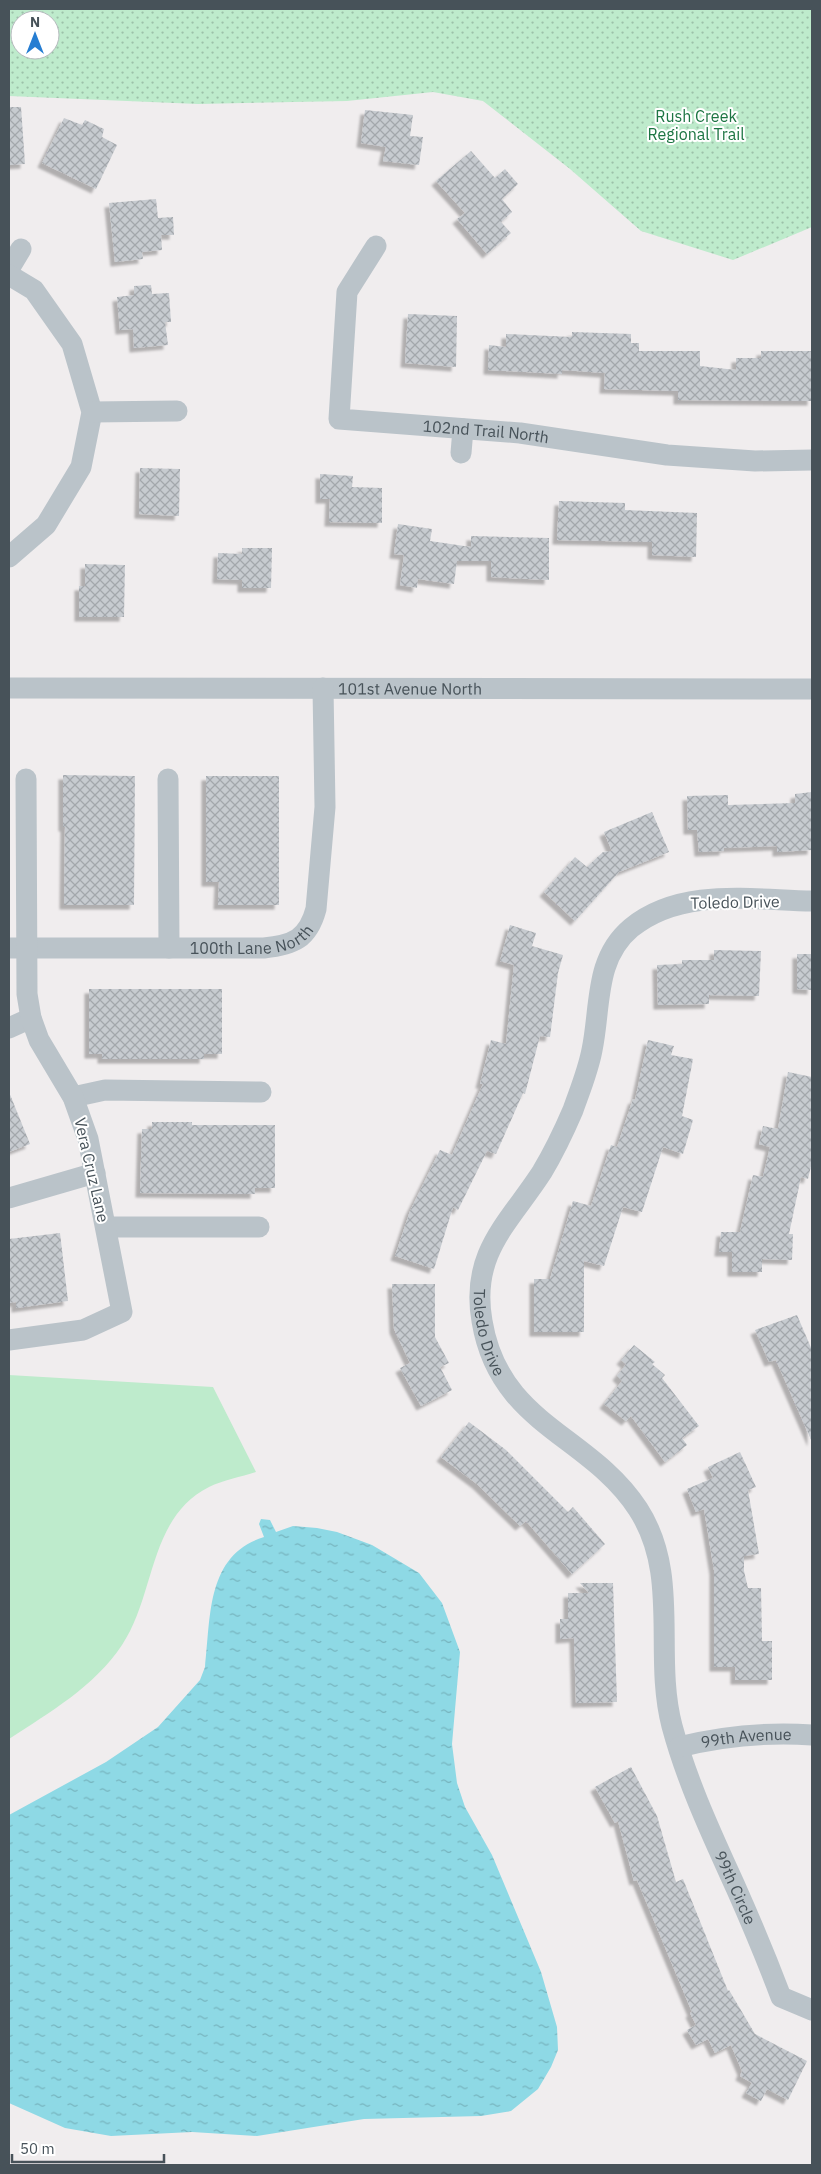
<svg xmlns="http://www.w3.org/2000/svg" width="821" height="2174" viewBox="0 0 821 2174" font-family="'IBM Plex Sans',sans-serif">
  <defs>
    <pattern id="park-dots" width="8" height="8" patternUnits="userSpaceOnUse" patternTransform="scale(1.25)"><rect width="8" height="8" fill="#beebcc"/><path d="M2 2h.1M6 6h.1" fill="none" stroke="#9cc1a9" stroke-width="1.8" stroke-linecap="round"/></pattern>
    <pattern id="water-ripples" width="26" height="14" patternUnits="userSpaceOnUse" patternTransform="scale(1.25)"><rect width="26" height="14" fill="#8ed9e5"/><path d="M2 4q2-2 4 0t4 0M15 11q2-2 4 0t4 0" fill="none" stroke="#76b3bd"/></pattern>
    <pattern id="building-cross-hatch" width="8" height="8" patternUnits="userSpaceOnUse" patternTransform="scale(1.25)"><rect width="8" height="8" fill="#c7cbd0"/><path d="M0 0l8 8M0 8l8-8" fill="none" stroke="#a3a7ac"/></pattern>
    <filter id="shadow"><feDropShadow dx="-4.5" dy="4.5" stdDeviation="1" flood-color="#0004"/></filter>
  </defs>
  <rect width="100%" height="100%" fill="#f0edee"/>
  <!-- green -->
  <path fill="#beebcc" d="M 9,1375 L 213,1387 L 256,1472 C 241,1477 223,1480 209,1487 C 148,1518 156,1594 122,1645 C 94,1687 50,1712 9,1739 Z"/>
  <!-- park -->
  <path fill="url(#park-dots)" fill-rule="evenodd" d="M 9,9 L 812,9 L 812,227 L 733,260 L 641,231 L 570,169 L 483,101 L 433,92 L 347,101 L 198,104 L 9,96 ZM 20,20 L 50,20 L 50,50 L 20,50 Z"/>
  <!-- water -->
  <path fill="url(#water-ripples)" d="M 261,1519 L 270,1520 L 276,1532 L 293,1526 L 317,1528 L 337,1532 L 372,1545 L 419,1573 L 442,1603 L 460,1652 L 452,1744 L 457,1783 L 465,1807 L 492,1855 L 541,1972 L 557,2027 L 558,2050 L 551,2067 L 538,2089 L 511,2111 L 481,2116 L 364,2119 L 257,2136 L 192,2132 L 111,2136 L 65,2128 L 9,2103 L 9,1815 L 106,1762 L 158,1727 L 200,1680 L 205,1667 C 211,1616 206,1555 264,1537 L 259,1524 Z"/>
  <!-- building -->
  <g fill="url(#building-cross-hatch)" filter="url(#shadow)">
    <path d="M 9,107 L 21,107 L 25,164 L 9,165 Z"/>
    <path d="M 365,110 L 413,115 L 410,136 L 423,137 L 419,165 L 383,161 L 386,147 L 361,143 Z"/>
    <path d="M 64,118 L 82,125 L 85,120 L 104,129 L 102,137 L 117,145 L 96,189 L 42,163 Z"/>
    <path d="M 471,151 L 495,178 L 505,169 L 518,184 L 502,199 L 512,212 L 501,222 L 511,233 L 487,254 L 457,219 L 465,213 L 436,181 Z"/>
    <path d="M 156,199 L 158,218 L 173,217 L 174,235 L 161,235 L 162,250 L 142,252 L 143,259 L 115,262 L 109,203 Z"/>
    <path d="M 151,285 L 152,294 L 169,293 L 171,322 L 165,322 L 168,345 L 134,348 L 133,329 L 120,330 L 117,297 L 134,295 L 134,286 Z"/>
    <path d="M 408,314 L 457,316 L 456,367 L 405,363 Z"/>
    <path d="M 572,332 L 631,334 L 631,343 L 639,343 L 639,351 L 700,351 L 700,366 L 736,370 L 736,358 L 761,358 L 761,351 L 812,351 L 812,401 L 678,400 L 678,391 L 604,389 L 605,373 L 562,370 L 562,374 L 488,370 L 489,345 L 506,347 L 506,334 L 572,337 Z"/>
    <path d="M 140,468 L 180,469 L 179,516 L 139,514 Z"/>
    <path d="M 320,474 L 353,476 L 352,487 L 382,488 L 382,523 L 329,522 L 330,499 L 320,499 Z"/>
    <path d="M 559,501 L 625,503 L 625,510 L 697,513 L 696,557 L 652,555 L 652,542 L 557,540 Z"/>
    <path d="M 398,524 L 432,529 L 430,541 L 471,547 L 471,536 L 549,538 L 549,580 L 491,577 L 491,561 L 457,561 L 454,584 L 418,579 L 417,588 L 400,585 L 404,555 L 394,554 Z"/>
    <path d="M 242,548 L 272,548 L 271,588 L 242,588 L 242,580 L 217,579 L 218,553 L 242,554 Z"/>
    <path d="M 85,564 L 125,565 L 124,617 L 79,617 L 79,586 L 85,586 Z"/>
    <path d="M 63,775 L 135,776 L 134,905 L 64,905 L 65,827 L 63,827 Z"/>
    <path d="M 206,776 L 279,776 L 279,905 L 218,905 L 219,882 L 206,882 Z"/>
    <path d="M 812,792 L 812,850 L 777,852 L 777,846 L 724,848 L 724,851 L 699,852 L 697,830 L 688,830 L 687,796 L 728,795 L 728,805 L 795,803 L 795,794 Z"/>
    <path d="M 652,812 L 669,852 L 619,872 L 575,921 L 544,892 L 575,857 L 587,867 L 603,852 L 612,851 L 604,832 Z"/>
    <path d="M 510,925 L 536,933 L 532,946 L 563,955 L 558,973 L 550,1037 L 540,1036 L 525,1094 L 523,1093 L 496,1154 L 487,1151 L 458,1210 L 453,1207 L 434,1269 L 395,1256 L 410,1211 L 440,1150 L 452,1155 L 483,1084 L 480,1084 L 491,1040 L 506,1044 L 514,965 L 500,961 Z"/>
    <path d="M 714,950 L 761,951 L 759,996 L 709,995 L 709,1004 L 658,1005 L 657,965 L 682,964 L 682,960 L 714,960 Z"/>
    <path d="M 797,954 L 812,954 L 812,990 L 797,989 Z"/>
    <path d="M 89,989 L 222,989 L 222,1054 L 204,1054 L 204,1059 L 102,1059 L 102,1054 L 89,1054 Z"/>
    <path d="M 648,1040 L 674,1046 L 671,1055 L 693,1059 L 682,1116 L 693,1120 L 683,1154 L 663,1147 L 642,1212 L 623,1207 L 604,1266 L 584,1261 L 584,1332 L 534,1332 L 534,1279 L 550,1279 L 573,1201 L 591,1206 L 611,1145 L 617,1147 L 633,1099 L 635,1100 Z"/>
    <path d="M 788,1072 L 812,1077 L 812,1162 L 808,1179 L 801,1177 L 789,1234 L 793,1234 L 792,1260 L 762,1259 L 762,1272 L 732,1272 L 732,1252 L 719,1252 L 721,1232 L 740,1232 L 753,1175 L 763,1177 L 770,1147 L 759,1144 L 763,1126 L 778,1129 Z"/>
    <path d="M 9,1092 L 30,1144 L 9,1152 Z"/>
    <path d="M 152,1122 L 192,1122 L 192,1125 L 275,1125 L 275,1188 L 255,1188 L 255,1194 L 140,1193 L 142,1129 L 152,1129 Z"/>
    <path d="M 60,1233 L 68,1301 L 16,1308 L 16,1302 L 9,1303 L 9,1239 Z"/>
    <path d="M 392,1284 L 435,1284 L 435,1337 L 449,1363 L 440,1367 L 452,1390 L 421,1406 L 400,1368 L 410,1363 L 394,1329 Z"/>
    <path d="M 797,1315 L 812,1350 L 812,1442 L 776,1360 L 769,1362 L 755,1330 Z"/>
    <path d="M 634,1345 L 655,1362 L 652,1364 L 665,1375 L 662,1378 L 699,1426 L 682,1438 L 687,1445 L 665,1462 L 631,1416 L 626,1421 L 604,1404 L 622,1381 L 617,1376 L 626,1364 L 621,1360 Z"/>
    <path d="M 469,1422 L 506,1450 L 568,1512 L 573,1507 L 605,1544 L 572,1574 L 526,1521 L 520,1526 L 477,1484 L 441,1457 Z"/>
    <path d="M 740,1452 L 756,1487 L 748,1490 L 759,1554 L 744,1556 L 744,1571 L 748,1588 L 761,1588 L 762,1641 L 772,1641 L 772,1680 L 735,1680 L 735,1667 L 714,1667 L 714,1570 L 704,1509 L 696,1512 L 687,1489 L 713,1478 L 708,1467 Z"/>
    <path d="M 580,1583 L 613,1583 L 617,1702 L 576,1703 L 574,1638 L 560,1639 L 560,1619 L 568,1619 L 568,1593 L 589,1593 Z"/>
    <path d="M 631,1767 L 657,1816 L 676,1882 L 683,1879 L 728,1991 L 729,1990 L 755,2034 L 807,2061 L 788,2100 L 767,2089 L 761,2101 L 746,2093 L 752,2083 L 740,2076 L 742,2071 L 731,2045 L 715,2053 L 708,2039 L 696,2045 L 687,2030 L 696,2025 L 690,2013 L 692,2012 L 637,1880 L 634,1881 L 618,1821 L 615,1823 L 595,1787 Z"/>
  </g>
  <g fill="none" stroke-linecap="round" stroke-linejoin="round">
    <!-- minor -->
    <g stroke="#bac3c9" stroke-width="21">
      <path id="s1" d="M 376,246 L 347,292 L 339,419 L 520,433 L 667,455 L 755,461 L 812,460"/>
      <path d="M 9,269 L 21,249"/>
      <path d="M 9,275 L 34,290 L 72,344 L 92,412 L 81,467 L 46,525 L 9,557"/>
      <path d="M 92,412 L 177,411"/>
      <path d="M 461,453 L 463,429"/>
      <path id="s2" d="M 9,688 L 812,689"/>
      <path d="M 168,779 L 169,948"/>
      <path id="s3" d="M 812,901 C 752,900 681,887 631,928 C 594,959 601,1007 592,1050 C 588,1071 580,1090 573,1110 C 564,1131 554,1152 542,1172 C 509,1223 470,1253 482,1321 C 499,1425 589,1434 638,1509 C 681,1575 653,1654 672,1726 C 687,1782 712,1835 736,1888 C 752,1924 767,1960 781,1997 L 812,2010"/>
      <path id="s4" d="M 9,948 L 264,948 C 293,945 308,939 316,909 L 325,807 L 323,688"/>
      <path d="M 9,1028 L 31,1018"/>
      <path d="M 73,1097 L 105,1090 L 261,1092"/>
      <path d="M 9,1198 L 95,1173"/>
      <path d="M 106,1227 L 259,1227"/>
      <path d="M 9,1340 L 83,1330 L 122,1312 L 88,1139 L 73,1097 L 39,1040 L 31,1018 L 27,994 L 26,779"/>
      <path id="s5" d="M 679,1747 C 723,1736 767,1732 812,1735"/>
    </g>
  </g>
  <g text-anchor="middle" stroke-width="4" stroke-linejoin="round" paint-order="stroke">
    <!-- park labels -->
    <g font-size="16" fill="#1d7543" stroke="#fff">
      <text x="696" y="122">Rush Creek<tspan x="696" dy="18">Regional Trail</tspan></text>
    </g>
    <!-- street labels -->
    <g font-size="16" fill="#475259" stroke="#fff">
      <text dy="6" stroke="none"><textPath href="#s1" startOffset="329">102nd Trail North</textPath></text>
      <text dy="6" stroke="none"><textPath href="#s2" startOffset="401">101st Avenue North</textPath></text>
      <text transform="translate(735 902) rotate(-1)" y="6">Toledo Drive</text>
      <text dy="6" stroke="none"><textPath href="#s4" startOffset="244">100th Lane North</textPath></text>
      <text transform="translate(92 1170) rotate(77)" y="6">Vera Cruz Lane</text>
      <text dy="6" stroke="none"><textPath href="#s3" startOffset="630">Toledo Drive</textPath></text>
      <text dy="6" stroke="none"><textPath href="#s5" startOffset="68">99th Avenue</textPath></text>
      <text dy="6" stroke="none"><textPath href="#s3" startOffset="1264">99th Circle</textPath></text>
    </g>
  </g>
  <!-- border -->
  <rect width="821" height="2174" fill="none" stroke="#475259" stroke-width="20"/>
  <!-- north arrow -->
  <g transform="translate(35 35)"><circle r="24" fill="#ffffff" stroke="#b5babd"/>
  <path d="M0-4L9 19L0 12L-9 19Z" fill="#257dd2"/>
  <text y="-8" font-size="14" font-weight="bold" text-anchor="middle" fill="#475259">N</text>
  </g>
  <!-- scale -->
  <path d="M12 2154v8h152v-8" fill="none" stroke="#475259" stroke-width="2.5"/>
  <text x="20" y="2154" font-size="15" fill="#475259" stroke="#ffffff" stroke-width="4" paint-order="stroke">50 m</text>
</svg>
